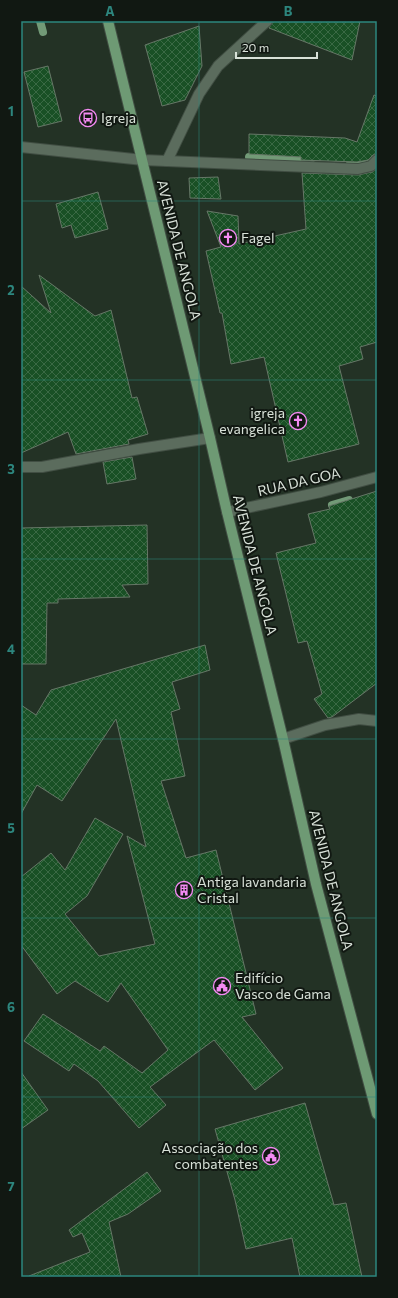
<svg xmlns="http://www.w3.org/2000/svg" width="398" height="1298" viewBox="0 0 398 1298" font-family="Commissioner,sans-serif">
  <defs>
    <pattern id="building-cross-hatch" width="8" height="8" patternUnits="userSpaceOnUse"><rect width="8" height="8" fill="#195025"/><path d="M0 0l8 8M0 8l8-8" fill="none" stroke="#3a6944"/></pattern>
  </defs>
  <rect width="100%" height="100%" fill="#233225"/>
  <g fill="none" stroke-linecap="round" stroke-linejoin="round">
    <!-- stream -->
    <g stroke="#729a77" stroke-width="8">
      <path d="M 40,21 L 43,32"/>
      <path d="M 249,157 L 311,159"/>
      <path d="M 350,161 L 372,162 L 375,159"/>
      <path d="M 332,505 L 349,500"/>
    </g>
  </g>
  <!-- building -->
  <g fill="url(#building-cross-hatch)" stroke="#667767">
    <path d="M 273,21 L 360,21 L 352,60 L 269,28 Z"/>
    <path d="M 199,26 L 202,66 L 185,100 L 162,106 L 145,45 Z"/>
    <path d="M 48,66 L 62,121 L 38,127 L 24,72 Z"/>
    <path d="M 374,95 L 377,96 L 377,154 L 373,155 L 368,160 L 357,162 L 301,160 L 301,157 L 249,154 L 249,134 L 345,138 L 357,142 Z"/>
    <path d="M 377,169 L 377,342 L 360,347 L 363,359 L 339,366 L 359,444 L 288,462 L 264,357 L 231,364 L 222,313 L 220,313 L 206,251 L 221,247 L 207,211 L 238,216 L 239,244 L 306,229 L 302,173 L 358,175 L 372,172 Z"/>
    <path d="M 218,177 L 221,199 L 190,198 L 189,178 Z"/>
    <path d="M 98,192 L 108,229 L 75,238 L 71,225 L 62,228 L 56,204 Z"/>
    <path d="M 39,275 L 95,316 L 111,310 L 132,398 L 137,397 L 148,434 L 128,440 L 129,444 L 76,454 L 68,432 L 21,453 L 21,286 L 51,313 Z"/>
    <path d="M 132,457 L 136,479 L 107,484 L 103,462 Z"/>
    <path d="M 377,491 L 377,683 L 332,717 L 328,718 L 314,699 L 322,694 L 307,641 L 298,643 L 276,553 L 316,543 L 308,514 L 330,509 L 329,506 Z"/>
    <path d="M 147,525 L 148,584 L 122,585 L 130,597 L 58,599 L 58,603 L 47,603 L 46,664 L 21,664 L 21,528 Z"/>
    <path d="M 205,645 L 210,670 L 172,682 L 180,709 L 171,712 L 185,776 L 161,781 L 186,858 L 216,850 L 256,1014 L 242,1017 L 283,1068 L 255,1090 L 214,1040 L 150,1087 L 166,1105 L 139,1128 L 98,1081 L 74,1064 L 69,1071 L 24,1041 L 43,1014 L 100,1051 L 104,1046 L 142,1073 L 168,1050 L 121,983 L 108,1002 L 75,981 L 57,994 L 21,945 L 21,877 L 51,853 L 65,870 L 95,818 L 123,834 L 87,896 L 65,914 L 99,956 L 155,944 L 127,836 L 146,847 L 116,719 L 62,801 L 37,785 L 21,814 L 21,705 L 36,715 L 51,690 Z"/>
    <path d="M 21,1072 L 48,1110 L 21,1129 Z"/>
    <path d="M 305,1103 L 334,1205 L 346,1203 L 362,1277 L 300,1277 L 292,1238 L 246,1249 L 235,1200 L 215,1129 Z"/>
    <path d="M 147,1172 L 161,1191 L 128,1214 L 109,1222 L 121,1277 L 29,1277 L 29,1276 L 90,1252 L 82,1233 L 73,1237 L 69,1230 Z"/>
  </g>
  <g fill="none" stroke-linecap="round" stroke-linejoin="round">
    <!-- minor casing -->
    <g stroke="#414e43" stroke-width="12">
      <g id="minor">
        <path d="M 21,147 L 143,160 L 358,169 L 371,166 L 377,160"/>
        <path d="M 167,161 L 199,94 L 218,66 L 267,21"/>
        <path d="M 21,467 L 42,467 L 139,449 L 210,438"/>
        <path d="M 227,512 L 321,492 L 377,477"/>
        <path d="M 283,739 L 325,725 L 359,719 L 377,721"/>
      </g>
    </g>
    <!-- major casing -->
    <g stroke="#414e43" stroke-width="12">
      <path id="major" d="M 108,21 L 210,438 L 227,512 L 283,739 L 316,884 L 377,1114"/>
    </g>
    <!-- minor -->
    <use href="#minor" stroke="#5b6c5d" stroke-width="10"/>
    <!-- major -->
    <use href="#major" stroke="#6e9a74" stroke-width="10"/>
  </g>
  <!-- grid -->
  <path fill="none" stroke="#2d867e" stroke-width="1" stroke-opacity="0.55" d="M 199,21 L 199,1277M 21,201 L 377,201M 21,380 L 377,380M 21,559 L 377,559M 21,739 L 377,739M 21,918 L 377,918M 21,1097 L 377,1097"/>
  <!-- icons -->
  <defs>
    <g id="bus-ring" transform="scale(0.9)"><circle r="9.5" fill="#111812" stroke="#f38af2" stroke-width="1.5"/><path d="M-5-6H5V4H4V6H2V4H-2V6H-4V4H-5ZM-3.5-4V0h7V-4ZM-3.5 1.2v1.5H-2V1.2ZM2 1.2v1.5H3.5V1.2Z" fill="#f38af2"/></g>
    <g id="church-ring" transform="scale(0.9)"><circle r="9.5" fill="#111812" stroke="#f38af2" stroke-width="1.5"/><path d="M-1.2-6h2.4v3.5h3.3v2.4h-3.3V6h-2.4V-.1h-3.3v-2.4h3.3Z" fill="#f38af2"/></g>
    <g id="building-ring" transform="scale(0.9)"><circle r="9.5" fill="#111812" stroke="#f38af2" stroke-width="1.5"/><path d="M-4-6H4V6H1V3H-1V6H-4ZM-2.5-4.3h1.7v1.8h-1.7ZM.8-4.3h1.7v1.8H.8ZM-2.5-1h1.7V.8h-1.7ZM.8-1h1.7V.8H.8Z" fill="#f38af2"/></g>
    <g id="civic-ring" transform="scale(0.9)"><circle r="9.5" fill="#111812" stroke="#f38af2" stroke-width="1.5"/><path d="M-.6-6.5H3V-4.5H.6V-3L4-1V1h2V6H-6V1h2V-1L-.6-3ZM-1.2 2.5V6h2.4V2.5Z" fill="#f38af2"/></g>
  </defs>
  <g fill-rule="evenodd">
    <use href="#bus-ring" x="88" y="118"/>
    <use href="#church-ring" x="228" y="238"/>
    <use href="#church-ring" x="298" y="421"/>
    <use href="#building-ring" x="184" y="890"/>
    <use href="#civic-ring" x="222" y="986"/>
    <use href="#civic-ring" x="271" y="1156"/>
  </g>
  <g text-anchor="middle" stroke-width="4" stroke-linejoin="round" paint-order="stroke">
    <!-- poi labels -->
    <g font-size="14" fill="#d8e1d8" stroke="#111812" text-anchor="start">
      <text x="101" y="123">Igreja</text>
      <text x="241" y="243">Fagel</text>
      <text x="285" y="418" text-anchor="end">igreja<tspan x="285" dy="16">evangelica</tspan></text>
      <text x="197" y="887">Antiga lavandaria<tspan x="197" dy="16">Cristal</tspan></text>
      <text x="235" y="983">Edifício<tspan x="235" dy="16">Vasco de Gama</tspan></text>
      <text x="258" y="1153" text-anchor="end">Associação dos<tspan x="258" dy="16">combatentes</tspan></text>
    </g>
    <!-- street labels -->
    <g font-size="14" fill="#d8e1d8" stroke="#111812">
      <text transform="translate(179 250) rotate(76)" y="5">AVENIDA DE ANGOLA</text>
      <text transform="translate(299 482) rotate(-13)" y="5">RUA DA GOA</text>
      <text transform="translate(255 565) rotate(76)" y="5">AVENIDA DE ANGOLA</text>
      <text transform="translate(331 880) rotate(76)" y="5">AVENIDA DE ANGOLA</text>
    </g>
  </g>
  <!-- border -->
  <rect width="398" height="1298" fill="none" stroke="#111812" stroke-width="44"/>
  <!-- scale -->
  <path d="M236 52v6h81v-6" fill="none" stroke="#d8e1d8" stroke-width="2"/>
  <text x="242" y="52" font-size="12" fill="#d8e1d8" stroke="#111812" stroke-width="3" paint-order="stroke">20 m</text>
  <rect x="22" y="22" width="354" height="1254" fill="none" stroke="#2d867e" stroke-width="1.5"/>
  <g font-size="13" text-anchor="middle" font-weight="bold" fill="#2d867e">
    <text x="110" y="16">A</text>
    <text x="288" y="16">B</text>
    <text x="11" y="116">1</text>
    <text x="11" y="295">2</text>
    <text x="11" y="474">3</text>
    <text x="11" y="654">4</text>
    <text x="11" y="833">5</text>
    <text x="11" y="1012">6</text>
    <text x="11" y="1191">7</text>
  </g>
</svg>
